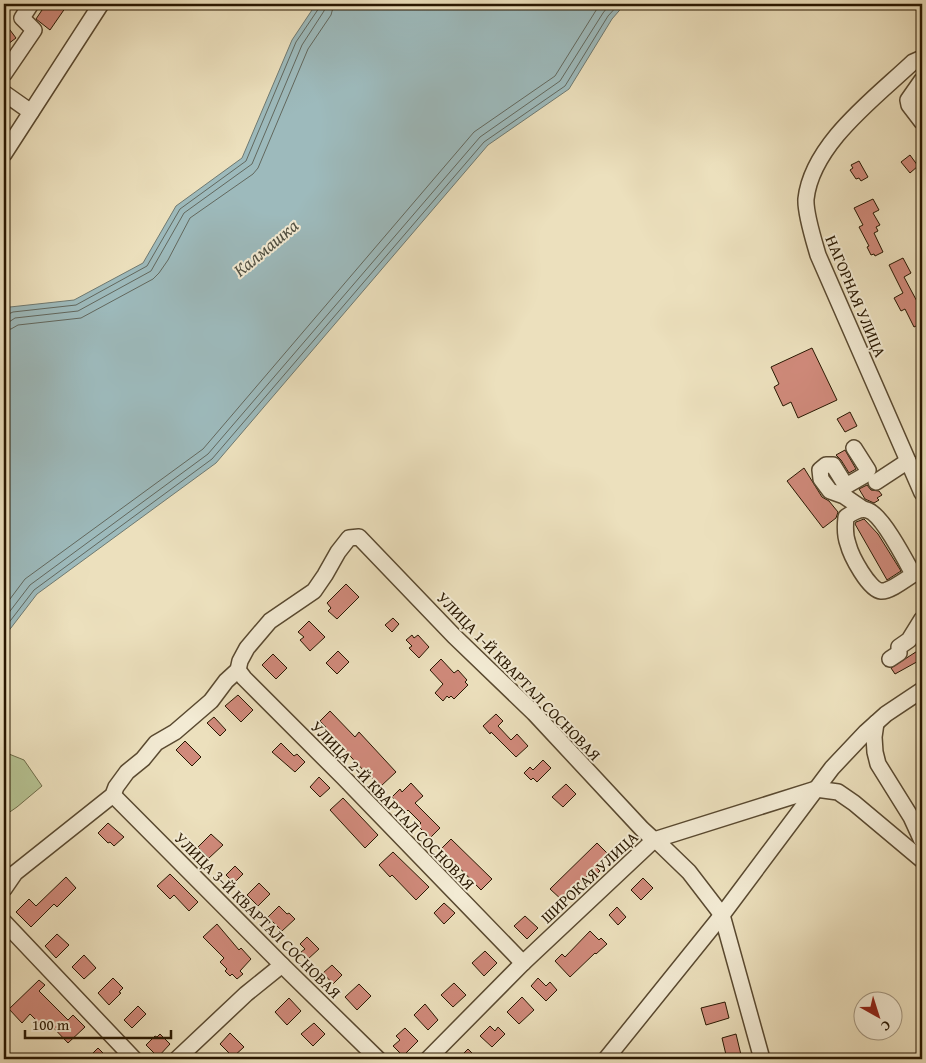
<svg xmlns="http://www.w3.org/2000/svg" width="926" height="1063" viewBox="0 0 926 1063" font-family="'Gentium Book Plus',serif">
  <rect width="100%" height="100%" fill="#ece0bd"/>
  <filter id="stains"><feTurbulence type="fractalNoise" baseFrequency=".004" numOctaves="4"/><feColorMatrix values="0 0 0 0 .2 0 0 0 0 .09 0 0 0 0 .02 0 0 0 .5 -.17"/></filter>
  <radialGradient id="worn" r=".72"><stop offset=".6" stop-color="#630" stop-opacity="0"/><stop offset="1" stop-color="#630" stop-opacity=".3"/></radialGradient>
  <!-- green -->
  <path fill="#b6c393" stroke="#6f6d4a" d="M 4,752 L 24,760 L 42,786 L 17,807 L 4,816 Z"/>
  <!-- water -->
  <path fill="#9dbabc" stroke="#6e7971" d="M 316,4 L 625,4 L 612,19 L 569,89 L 488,145 L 216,463 L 37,594 L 4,637 L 4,313 L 10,307 L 74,300 L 143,263 L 176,206 L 242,158 L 292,40 Z"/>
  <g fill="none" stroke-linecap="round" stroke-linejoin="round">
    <!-- shore -->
    <g stroke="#62685e" stroke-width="1">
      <path d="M 4,316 L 13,312 L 76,305 L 147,266 L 180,209 L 246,161 L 296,42 L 319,8 L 320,4"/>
      <path d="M 4,322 L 9,322 L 15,318 L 78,311 L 151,271 L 184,213 L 252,164 L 302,45 L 324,11 L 326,4"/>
      <path d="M 4,330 L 11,329 L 18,325 L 81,318 L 153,279 L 159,273 L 168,260 L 190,218 L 253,174 L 258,168 L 308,49 L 331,15 L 334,4"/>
      <path d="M 4,607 L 25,579 L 203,449 L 474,132 L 555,76 L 600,4"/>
      <path d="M 4,619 L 30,585 L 208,454 L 480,137 L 560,81 L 603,13 L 610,4"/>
      <path d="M 4,629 L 34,590 L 212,459 L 484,142 L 565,86 L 608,16 L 619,4"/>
    </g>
  </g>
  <!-- building -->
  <g fill="#d08a7b" stroke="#281701">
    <path d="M 46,4 L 68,4 L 50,30 L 36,19 Z"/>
    <path d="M 4,22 L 16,38 L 4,47 Z"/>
    <path d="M 910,155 L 918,166 L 910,173 L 901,162 Z"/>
    <path d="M 859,161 L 868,177 L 861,181 L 859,178 L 856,179 L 850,170 L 853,168 L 851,165 Z"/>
    <path d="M 873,199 L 879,210 L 873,213 L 880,225 L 876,227 L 878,231 L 874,233 L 883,252 L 875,256 L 874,254 L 871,255 L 867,247 L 869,246 L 859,227 L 863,225 L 854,208 Z"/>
    <path d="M 903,258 L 911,273 L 904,277 L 920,307 L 922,305 L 922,323 L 914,327 L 905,309 L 901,311 L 894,298 L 903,293 L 889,265 Z"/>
    <path d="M 812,348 L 837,400 L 798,418 L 791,402 L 783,406 L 774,387 L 779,384 L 771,367 Z"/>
    <path d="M 850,412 L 857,426 L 845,432 L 837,419 Z"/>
    <path d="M 845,450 L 856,469 L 849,473 L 841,460 L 836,455 Z"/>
    <path d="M 804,468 L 822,497 L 829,501 L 838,512 L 836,518 L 823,528 L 787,481 Z"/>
    <path d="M 867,485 L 871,490 L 879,491 L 882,495 L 877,498 L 879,500 L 874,503 L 865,499 L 859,489 Z"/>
    <path d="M 864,519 L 878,534 L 901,571 L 887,580 L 855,524 L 856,522 Z"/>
    <path d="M 346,584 L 359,597 L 337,619 L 328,611 L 331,608 L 327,603 Z"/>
    <path d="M 393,618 L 399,624 L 392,632 L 385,625 Z"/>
    <path d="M 309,621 L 325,637 L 310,651 L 300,640 L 304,637 L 298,632 Z"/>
    <path d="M 412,635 L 414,638 L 418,635 L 429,647 L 419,658 L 409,648 L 412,646 L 406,640 Z"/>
    <path d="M 922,648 L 922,659 L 895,674 L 891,668 Z"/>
    <path d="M 338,651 L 349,662 L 337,674 L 326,663 Z"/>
    <path d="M 273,654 L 287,668 L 276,679 L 262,665 Z"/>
    <path d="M 441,659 L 454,673 L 458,670 L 467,680 L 465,682 L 468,685 L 454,699 L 451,696 L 449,698 L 447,696 L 443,701 L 435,693 L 443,684 L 430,670 Z"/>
    <path d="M 238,695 L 253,710 L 241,722 L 225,706 Z"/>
    <path d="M 330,711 L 355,737 L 359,732 L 396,772 L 381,786 L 365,772 L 324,728 L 326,727 L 320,721 Z"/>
    <path d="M 496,714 L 503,721 L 498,726 L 511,740 L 517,734 L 528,746 L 516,757 L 491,732 L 490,734 L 483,726 Z"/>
    <path d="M 214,717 L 226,730 L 220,736 L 207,723 Z"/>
    <path d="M 185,741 L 201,757 L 192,766 L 176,750 Z"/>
    <path d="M 281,743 L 294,756 L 297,754 L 305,762 L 295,772 L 272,752 Z"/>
    <path d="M 543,760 L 551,768 L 537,782 L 533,778 L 531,780 L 524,773 L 530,767 L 533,770 Z"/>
    <path d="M 319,777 L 330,788 L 320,797 L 310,787 Z"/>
    <path d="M 411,783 L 423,796 L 415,803 L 440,828 L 430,838 L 418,826 L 421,823 L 408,810 L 405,813 L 393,801 L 394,799 L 392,797 L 400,789 L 402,792 Z"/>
    <path d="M 566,784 L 576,794 L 563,807 L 552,797 Z"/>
    <path d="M 343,798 L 378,835 L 365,848 L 330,810 Z"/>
    <path d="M 108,823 L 124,837 L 114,846 L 110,842 L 108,843 L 98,833 Z"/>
    <path d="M 211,834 L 223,845 L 209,858 L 198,847 Z"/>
    <path d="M 451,839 L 492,879 L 481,890 L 441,849 Z"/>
    <path d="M 597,843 L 609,855 L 596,867 L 600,871 L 595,876 L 591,872 L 563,901 L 550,889 Z"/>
    <path d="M 393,852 L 429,887 L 416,900 L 392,875 L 390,877 L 379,865 Z"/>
    <path d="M 235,866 L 243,874 L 234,883 L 226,875 Z"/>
    <path d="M 170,874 L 198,902 L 189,911 L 174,895 L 170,899 L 157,886 Z"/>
    <path d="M 66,877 L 76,888 L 57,907 L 54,904 L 31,927 L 16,912 L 29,899 L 36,906 Z"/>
    <path d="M 643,878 L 653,888 L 641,900 L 631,890 Z"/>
    <path d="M 259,883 L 270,894 L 258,906 L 247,895 Z"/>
    <path d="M 444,903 L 455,913 L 444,924 L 434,913 Z"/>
    <path d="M 279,906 L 287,914 L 289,913 L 295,919 L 282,931 L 268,917 Z"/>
    <path d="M 617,907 L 626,917 L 618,925 L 609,915 Z"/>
    <path d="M 525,916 L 538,928 L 527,939 L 514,926 Z"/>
    <path d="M 217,924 L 239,950 L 241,948 L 251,959 L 240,971 L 243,974 L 237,979 L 232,974 L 230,976 L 225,971 L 227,969 L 220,962 L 224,958 L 203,937 Z"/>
    <path d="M 590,931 L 599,940 L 601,938 L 607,944 L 596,954 L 595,953 L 570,977 L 555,961 L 562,954 L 565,957 Z"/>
    <path d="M 57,934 L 69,945 L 56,958 L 45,946 Z"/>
    <path d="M 307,937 L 319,949 L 308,959 L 301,952 L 305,949 L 300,944 Z"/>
    <path d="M 485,951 L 497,963 L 484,976 L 472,963 Z"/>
    <path d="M 84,955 L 96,968 L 84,979 L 72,967 Z"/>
    <path d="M 332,965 L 342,975 L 333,984 L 323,973 Z"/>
    <path d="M 113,978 L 123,988 L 119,992 L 121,993 L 109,1005 L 98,993 Z"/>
    <path d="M 538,978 L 546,986 L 550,982 L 557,990 L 546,1001 L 531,986 Z"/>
    <path d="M 39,980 L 45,985 L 39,991 L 68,1020 L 73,1015 L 85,1027 L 68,1043 L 48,1022 L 43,1027 L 30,1014 L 22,1023 L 9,1009 Z"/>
    <path d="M 454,983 L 466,995 L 453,1007 L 441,995 Z"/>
    <path d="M 359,984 L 371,996 L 357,1010 L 345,997 Z"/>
    <path d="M 522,997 L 534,1010 L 519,1024 L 507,1012 Z"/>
    <path d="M 289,998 L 301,1011 L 287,1025 L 275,1012 Z"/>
    <path d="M 725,1002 L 729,1018 L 706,1025 L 701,1008 Z"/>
    <path d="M 425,1004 L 438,1020 L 428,1030 L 414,1015 Z"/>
    <path d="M 138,1006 L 146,1014 L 132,1028 L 124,1020 Z"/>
    <path d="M 314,1023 L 325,1034 L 313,1046 L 301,1034 Z"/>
    <path d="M 490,1026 L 495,1031 L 498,1027 L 505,1034 L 492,1047 L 480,1036 Z"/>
    <path d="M 405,1028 L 418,1041 L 403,1056 L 393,1046 L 400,1040 L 396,1036 Z"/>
    <path d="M 230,1033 L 244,1047 L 233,1057 L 220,1044 Z"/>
    <path d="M 160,1034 L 170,1044 L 158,1057 L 146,1045 L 155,1036 L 157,1037 Z"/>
    <path d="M 736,1034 L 742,1059 L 727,1059 L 722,1038 Z"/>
    <path d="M 98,1048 L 109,1059 L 87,1059 Z"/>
    <path d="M 468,1049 L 478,1059 L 458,1059 Z"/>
  </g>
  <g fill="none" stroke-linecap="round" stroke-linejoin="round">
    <!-- minor casing -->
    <g stroke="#594930" stroke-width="18">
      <g id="minor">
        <path d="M 922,58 L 913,62 C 875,98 812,144 806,199 C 805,213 814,241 818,255 L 922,493"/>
        <path d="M 4,74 L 34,30 L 22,18 L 31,4"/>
        <path d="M 922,80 L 908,100 L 909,105 L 922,122"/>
        <path d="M 4,93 L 31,112"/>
        <path d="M 4,154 L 101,4"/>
        <path d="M 854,448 L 868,470 L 865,475 L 846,486 L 833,465 L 826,465 L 820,470 L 821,479 L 830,491 L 844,496 L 863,509"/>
        <path d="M 876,482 L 908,461"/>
        <path d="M 913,574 C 906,561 881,513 867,510 C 859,508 852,513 846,517 C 845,526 845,536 848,544 C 851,556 869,590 881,591 C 891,592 912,574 922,569"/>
        <path d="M 890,659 L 899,653 L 899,647 L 909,640 L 922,619"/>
        <path d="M 238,670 L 244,678 L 343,777 L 523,963"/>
        <path d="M 876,723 L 874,737 L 875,752 L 878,764 L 911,817 L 922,841"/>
        <path d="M 113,795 L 282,965 L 378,1059"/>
        <path d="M 4,889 L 15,873 L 113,795 L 116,787 L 127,772 L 143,759 L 156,743 L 175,732 L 211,701 L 226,681 L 238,670 L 240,661 L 247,648 L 270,621 L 314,591 L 325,575 L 338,552 L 349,538 L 359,537 L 454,636 L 534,713 L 642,829 L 654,840 L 660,844 L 689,872 L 722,915 L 762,1059"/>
        <path d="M 4,922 L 134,1059"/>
        <path d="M 177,1059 L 246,994 L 282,965"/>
        <path d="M 428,1059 L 523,963 L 654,840 L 816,789 L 838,792 L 854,803 L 922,860"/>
        <path d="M 606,1059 L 722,915 L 832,768 L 866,732 L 886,714 L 922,690"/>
      </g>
    </g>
    <!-- minor -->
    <use href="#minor" stroke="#f3ebd4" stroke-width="15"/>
  </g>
  <g text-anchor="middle" stroke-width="4" stroke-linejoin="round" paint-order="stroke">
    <!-- street labels -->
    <g font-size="16" fill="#281701" stroke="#f3ebd4">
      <text transform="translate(856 296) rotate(67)" y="6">НАГОРНАЯ УЛИЦА</text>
      <text transform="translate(519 676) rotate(46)" y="6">УЛИЦА 1-Й КВАРТАЛ СОСНОВАЯ</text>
      <text transform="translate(393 805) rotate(46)" y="6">УЛИЦА 2-Й КВАРТАЛ СОСНОВАЯ</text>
      <text transform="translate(589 877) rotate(-43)" y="6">ШИРОКАЯ УЛИЦА</text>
      <text transform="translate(258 915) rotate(45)" y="6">УЛИЦА 3-Й КВАРТАЛ СОСНОВАЯ</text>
    </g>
    <!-- water labels -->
    <g font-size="18" font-style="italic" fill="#515042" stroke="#f3ebd4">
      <text transform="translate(266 248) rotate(-40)" y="6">Калмашка</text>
    </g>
  </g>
  <!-- margin -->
  <rect width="926" height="1063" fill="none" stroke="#ece0bd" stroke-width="20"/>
  <rect x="5" y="5" width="916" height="1053" fill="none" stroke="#281701" stroke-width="2.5"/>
  <rect x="10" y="10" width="906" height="1043" fill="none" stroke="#281701"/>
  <!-- north arrow -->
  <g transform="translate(878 1016) rotate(141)"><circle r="24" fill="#f3ebd4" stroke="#a29680"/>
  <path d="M0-4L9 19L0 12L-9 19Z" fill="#8f2418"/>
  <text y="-8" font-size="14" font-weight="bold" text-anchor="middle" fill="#281701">С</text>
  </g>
  <!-- scale -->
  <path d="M25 1030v8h146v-8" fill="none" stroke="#281701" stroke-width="2.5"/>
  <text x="32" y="1030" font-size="15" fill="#281701" stroke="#f3ebd4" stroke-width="4" paint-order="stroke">100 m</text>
  <rect width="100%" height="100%" filter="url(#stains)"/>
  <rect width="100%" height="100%" fill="url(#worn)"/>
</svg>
